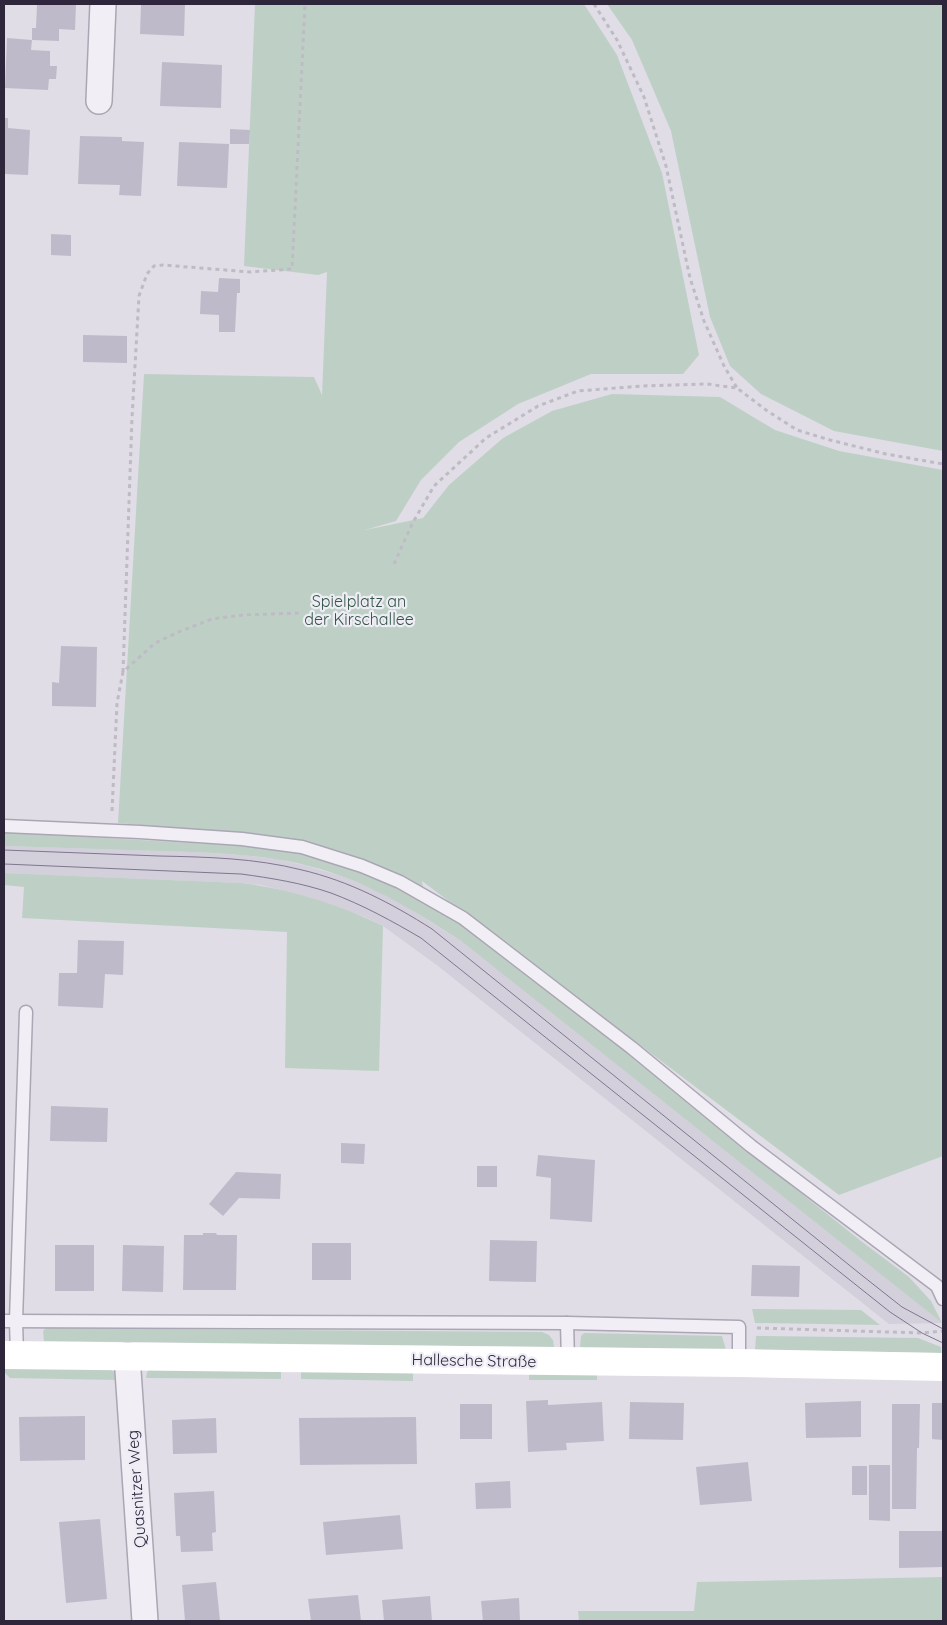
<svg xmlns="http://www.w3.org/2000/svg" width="947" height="1625" viewBox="0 0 947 1625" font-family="Quicksand,sans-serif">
  <rect width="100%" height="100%" fill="#e0dde6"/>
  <!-- built -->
  <path fill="#d3cfdb" d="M 4,846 L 192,852 L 242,855 L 276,859 L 307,866 L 341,876 L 377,891 L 405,906 L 461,941 L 942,1323 L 889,1324 L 438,966 L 383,926 L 365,917 L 306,896 L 261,885 L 241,883 L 4,873 Z"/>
  <!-- green -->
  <g fill="#bed0c6">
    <path d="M 255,4 L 584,4 L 617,55 L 662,173 L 699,355 L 683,374 L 591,374 L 518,404 L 459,442 L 421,480 L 396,521 L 365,530 L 423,518 L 449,485 L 503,438 L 552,411 L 612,394 L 720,397 L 775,430 L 839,451 L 943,470 L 943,1156 L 839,1195 L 422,881 L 423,887 L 364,861 L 303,842 L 244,833 L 118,823 L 144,374 L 314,377 L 322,395 L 327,272 L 318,275 L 244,266 Z"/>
    <path d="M 607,4 L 943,4 L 943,451 L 834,431 L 761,394 L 730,366 L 710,317 L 671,131 L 632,40 Z"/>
    <path d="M 4,832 L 243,846 L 301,853 L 330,860 L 398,886 L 462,923 L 630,1052 L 747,1150 L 861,1241 L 909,1277 L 931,1301 L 942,1323 L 461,941 C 423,916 384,892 341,876 C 282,854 221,853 159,851 C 107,849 55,848 4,846 Z"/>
    <path d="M 4,873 L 241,883 C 290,889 338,904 383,926 L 379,1071 L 285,1068 L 287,932 L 22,918 L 24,887 L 4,885 Z"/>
    <path d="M 752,1309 L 861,1310 L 880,1325 L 755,1323 Z"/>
    <path d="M 46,1328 L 542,1332 L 549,1335 L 553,1340 L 554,1347 L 44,1341 L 43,1331 Z"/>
    <path d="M 584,1333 L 722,1336 L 726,1350 L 580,1347 L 581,1336 Z"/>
    <path d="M 756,1336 L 918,1338 L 941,1347 L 941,1353 L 755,1350 Z"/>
    <path d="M 4,1367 L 108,1368 C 114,1371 116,1373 116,1380 L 10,1378 L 5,1373 Z"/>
    <path d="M 150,1368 L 281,1370 L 281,1379 L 146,1378 L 147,1372 Z"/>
    <path d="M 301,1371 L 413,1372 L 413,1381 L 301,1379 Z"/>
    <rect x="529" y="1374" width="68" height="6"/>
    <path d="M 943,1577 L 943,1621 L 579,1621 L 578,1611 L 694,1611 L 697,1582 Z"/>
  </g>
  <!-- building -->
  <g fill="#bfbac9">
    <path d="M 37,4 L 76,4 L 75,30 L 59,29 L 59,41 L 32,40 L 32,28 L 36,28 Z"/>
    <path d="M 141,4 L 185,4 L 184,36 L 140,34 Z"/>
    <path d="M 7,38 L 32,40 L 31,50 L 50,51 L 50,66 L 57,66 L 56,79 L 49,79 L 48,90 L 5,88 Z"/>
    <path d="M 162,62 L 222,65 L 221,108 L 160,106 Z"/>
    <path d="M 4,118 L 8,118 L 8,128 L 30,130 L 28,175 L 4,174 Z"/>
    <path d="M 230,129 L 250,130 L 249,144 L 230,144 Z"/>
    <path d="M 80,136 L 122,137 L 122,141 L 144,142 L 141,196 L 119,195 L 120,185 L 78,184 Z"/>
    <path d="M 179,142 L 229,144 L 227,188 L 177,186 Z"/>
    <path d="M 51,234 L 71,235 L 71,256 L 51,255 Z"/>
    <path d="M 219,278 L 240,279 L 240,293 L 237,293 L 235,332 L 219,332 L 219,315 L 200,314 L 201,291 L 218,292 Z"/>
    <path d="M 83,335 L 127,336 L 127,363 L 83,362 Z"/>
    <path d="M 61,646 L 97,647 L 96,707 L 52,706 L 52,682 L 59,683 Z"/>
    <path d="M 78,940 L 124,941 L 123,975 L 105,974 L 103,1008 L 58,1006 L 59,973 L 77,973 Z"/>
    <path d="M 51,1106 L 108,1108 L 107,1142 L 50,1141 Z"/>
    <path d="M 341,1143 L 365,1144 L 364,1164 L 341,1163 Z"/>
    <path d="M 538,1155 L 595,1160 L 592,1222 L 550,1219 L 551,1178 L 536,1176 Z"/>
    <rect x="477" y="1166" width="20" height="21"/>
    <path d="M 236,1172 L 281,1174 L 280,1199 L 239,1198 L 223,1216 L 209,1204 Z"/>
    <path d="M 203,1233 L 216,1233 L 217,1235 L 237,1235 L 236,1290 L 183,1290 L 184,1235 L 203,1235 Z"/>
    <path d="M 490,1240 L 537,1241 L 536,1282 L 489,1281 Z"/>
    <rect x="312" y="1243" width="39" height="37"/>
    <rect x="55" y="1245" width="39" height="46"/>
    <path d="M 123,1245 L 164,1246 L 163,1292 L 122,1291 Z"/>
    <path d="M 752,1265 L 800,1266 L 799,1297 L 751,1296 Z"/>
    <path d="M 548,1400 L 548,1405 L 602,1402 L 604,1441 L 566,1443 L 567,1450 L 528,1452 L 526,1401 Z"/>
    <path d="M 861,1401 L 861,1437 L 806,1438 L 805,1403 Z"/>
    <path d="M 630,1402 L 684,1403 L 683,1440 L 629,1439 Z"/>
    <path d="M 932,1403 L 943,1403 L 943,1440 L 932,1439 Z"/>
    <rect x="460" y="1404" width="32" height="35"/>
    <path d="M 892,1404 L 920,1404 L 919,1448 L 917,1448 L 916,1509 L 892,1509 Z"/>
    <path d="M 85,1416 L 85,1460 L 20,1461 L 19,1417 Z"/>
    <path d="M 416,1417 L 417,1464 L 300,1465 L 299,1418 Z"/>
    <path d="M 216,1418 L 217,1453 L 173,1454 L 172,1420 Z"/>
    <path d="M 748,1462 L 752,1501 L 700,1505 L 696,1467 Z"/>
    <path d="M 869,1465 L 890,1465 L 890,1521 L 869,1520 Z"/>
    <rect x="852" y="1466" width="15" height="29"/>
    <path d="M 510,1481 L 511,1508 L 476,1509 L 475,1483 Z"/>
    <path d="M 214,1491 L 216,1532 L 212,1533 L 213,1551 L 181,1552 L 180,1536 L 176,1536 L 174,1493 Z"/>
    <path d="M 400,1515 L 403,1549 L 326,1555 L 323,1522 Z"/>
    <path d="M 100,1519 L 107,1599 L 66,1603 L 59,1522 Z"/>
    <path d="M 899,1531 L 943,1531 L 943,1567 L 899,1568 Z"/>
    <path d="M 216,1582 L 220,1621 L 185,1621 L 182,1585 Z"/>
    <path d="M 358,1595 L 361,1621 L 311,1621 L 308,1599 Z"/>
    <path d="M 430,1596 L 432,1621 L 384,1621 L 382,1600 Z"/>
    <path d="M 519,1598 L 520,1621 L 483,1621 L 481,1601 Z"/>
  </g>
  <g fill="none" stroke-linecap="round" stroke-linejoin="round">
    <!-- lane casing -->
    <g stroke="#aba6b3" stroke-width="15">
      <g id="lane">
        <path d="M 4,826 L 140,832 L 242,839 L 302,847 L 362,866 L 400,882 L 463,918 L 632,1048 L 751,1146 L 937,1286 L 943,1299"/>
        <path d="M 4,1321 L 567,1323 L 739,1327 L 739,1363"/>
        <path d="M 567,1323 L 568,1361"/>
        <path d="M 17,1355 L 16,1321 L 26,1012"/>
      </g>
    </g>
    <!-- street casing -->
    <g stroke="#aba6b3" stroke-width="28">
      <g id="street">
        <path d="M 99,101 L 103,4"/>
        <path d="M 127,1356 L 145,1621"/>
      </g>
    </g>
    <!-- path -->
    <g stroke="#bebbc5" stroke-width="3" stroke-dasharray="4 4" stroke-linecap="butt">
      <path d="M 594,4 L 617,40 L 644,97 L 666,166 L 690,278 L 704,321 L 724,366 L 737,388"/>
      <path d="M 394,564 L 412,524 L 434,486 L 486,438 L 538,406 L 578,391 L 642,386 L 707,384 L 737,388 L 766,410 L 797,430 L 830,440 L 886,454 L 943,464"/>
      <path d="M 123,672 L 132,418 L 139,296 L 147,274 L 154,266 L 163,265 L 250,272 L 292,269 L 305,4"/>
      <path d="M 112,811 L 117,703 L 123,672 L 155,643 L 181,631 L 212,619 L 243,615 L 299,613"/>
      <path d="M 757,1328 L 922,1333 L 943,1331"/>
    </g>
    <!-- lane -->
    <use href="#lane" stroke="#f1eff5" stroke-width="12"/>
    <!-- street -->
    <use href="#street" stroke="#f1eff5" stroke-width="25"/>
    <!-- secondary -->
    <path stroke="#fff" stroke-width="28" d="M 4,1355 L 739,1363 L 943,1367"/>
    <!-- tram -->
    <g stroke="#7f778f" stroke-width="1">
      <path d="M 4,850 C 55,852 107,854 159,856 C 207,857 255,858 302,870 C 349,881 391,903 432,929 L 864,1277 L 902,1307 L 943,1329"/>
      <path d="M 4,864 L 241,874 C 271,878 302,883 331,893 C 363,905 392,921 421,938 L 890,1312 L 922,1333 L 943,1343"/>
    </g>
  </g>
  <g text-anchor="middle" stroke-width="4.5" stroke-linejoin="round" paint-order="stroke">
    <!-- park labels -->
    <g font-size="16" fill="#345747" stroke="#eeecf4">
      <text x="359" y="607">Spielplatz an<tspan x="359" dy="18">der Kirschallee</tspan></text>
    </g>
    <!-- street labels -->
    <g font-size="16" fill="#2e273c" stroke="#eeecf4">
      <text transform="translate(474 1360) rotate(1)" y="6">Hallesche Straße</text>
      <text transform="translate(136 1489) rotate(-94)" y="6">Quasnitzer Weg</text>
    </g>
  </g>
  <!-- border -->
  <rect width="947" height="1625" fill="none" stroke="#2e273c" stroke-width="10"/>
</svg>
